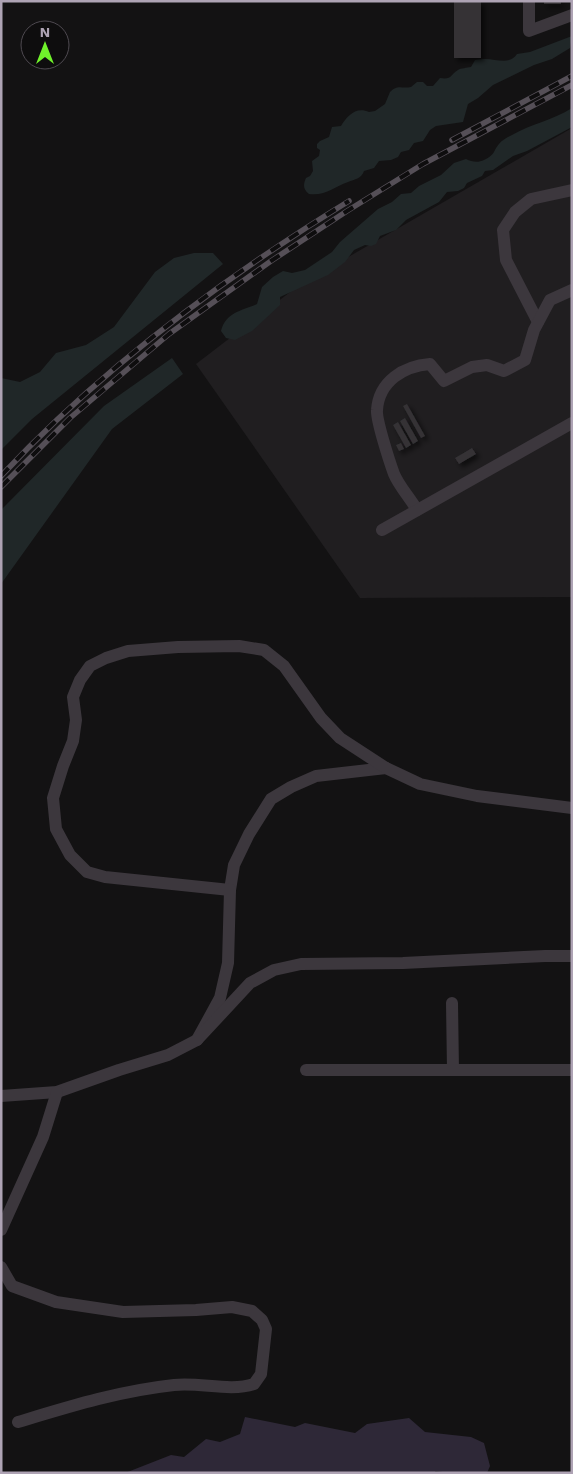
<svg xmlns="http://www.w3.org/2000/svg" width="573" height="1474" viewBox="0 0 573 1474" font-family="'Work Sans',sans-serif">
  <defs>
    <filter id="shadow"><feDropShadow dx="3.5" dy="3.5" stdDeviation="2.5" flood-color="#0009"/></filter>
  </defs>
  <rect width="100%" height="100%" fill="#131213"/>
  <!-- built -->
  <path fill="#201e20" d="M 572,128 L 572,597 L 360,598 L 196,364 L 298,286 Z"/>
  <!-- green -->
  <g fill="#202728">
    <path d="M 572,36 L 570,48 L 552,59 L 534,65 L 493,85 L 478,98 L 468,104 L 463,122 L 436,126 L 430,130 L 423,141 L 414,143 L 409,150 L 401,152 L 398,157 L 391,160 L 379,161 L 374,168 L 364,171 C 361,179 355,179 348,182 C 334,187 326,196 309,194 C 303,189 303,185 306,178 L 310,176 L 313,171 L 312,161 L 319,156 L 320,150 L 317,148 L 317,144 L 320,141 L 329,137 L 332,127 L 341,126 C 347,116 356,106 369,112 L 375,111 L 385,104 L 390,92 C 398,84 401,89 411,87 L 417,82 L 423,82 L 427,86 L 433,86 L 440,78 C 452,80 450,75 458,70 C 461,68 467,68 471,67 L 475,60 C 477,60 480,59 483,59 C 495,58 509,66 517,54 L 530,52 Z"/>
    <path d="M 572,108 L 572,127 L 527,151 L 513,156 L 493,170 L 485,171 L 482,176 L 467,183 L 464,188 L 458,191 L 447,192 L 439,202 L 406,220 L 396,230 L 380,236 L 376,244 L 371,246 L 365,245 L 354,250 L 345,262 L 328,275 L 280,297 L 280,305 L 252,331 L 235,340 L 226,338 L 221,331 C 226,312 241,311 257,304 L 262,287 L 273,277 L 283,271 L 292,273 L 305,270 L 332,252 L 340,242 L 378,209 L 392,202 L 401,194 L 411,193 L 419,186 L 441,175 L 454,163 L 466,159 C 472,162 478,163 484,160 C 496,154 493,151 499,144 C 502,140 508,137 512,135 C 531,124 553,120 572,108 Z"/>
    <path d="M 194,253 L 213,253 L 223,264 L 32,419 L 1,450 L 1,378 L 20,382 L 40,372 L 56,353 L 86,345 L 114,327 L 155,272 L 174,258 Z"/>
    <path d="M 172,358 L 183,374 L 112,429 L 1,584 L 1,510 L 104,406 Z"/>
  </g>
  <!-- water -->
  <path fill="#2e2837" d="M 245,1417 L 295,1427 L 305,1423 L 355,1433 L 367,1424 L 409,1418 L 425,1432 L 471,1437 L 484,1443 L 490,1466 L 487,1473 L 450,1473 L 435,1471 L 436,1473 L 125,1473 L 171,1455 L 184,1457 L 206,1439 L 220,1442 L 240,1434 Z"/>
  <!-- building -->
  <g fill="#343235" filter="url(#shadow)">
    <rect x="454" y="1" width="27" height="57"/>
    <rect x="544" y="1" width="17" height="3"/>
    <path d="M 407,404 L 425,436 L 421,438 L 403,406 Z"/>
    <path d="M 405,418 L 418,441 L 413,444 L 400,421 Z"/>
    <path d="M 398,422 L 411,445 L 406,448 L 393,425 Z"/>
    <path d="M 401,443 L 404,449 L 399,451 L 396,445 Z"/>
    <path d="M 472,448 L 476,454 L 459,464 L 455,458 Z"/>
  </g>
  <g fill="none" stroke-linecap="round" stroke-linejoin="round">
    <!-- minor -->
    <g stroke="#3c373d" stroke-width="12">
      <path d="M 529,1 L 529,31 L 572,15"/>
      <path d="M 538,322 L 506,260 L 503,230 L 515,212 L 531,199 L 572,190"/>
      <path d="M 417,510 C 410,498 399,486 394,474 C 390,463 376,420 377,410 C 379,381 404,366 430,364 L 444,381 L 472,367 L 487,365 L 504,371 L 525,360 L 534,330 L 550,300 L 572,290"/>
      <path d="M 382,530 L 572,423"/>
      <path d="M 230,890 L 234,865 L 249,834 L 271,799 L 291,787 L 316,776 L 386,768"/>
      <path d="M 452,1003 L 453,1070"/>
      <path d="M 197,1040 L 220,998 L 228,963 L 230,890 L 105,877 L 87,872 L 70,855 L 56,829 L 53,798 L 63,766 L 73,741 L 76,720 L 73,697 L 80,680 L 90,666 L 106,658 L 128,651 L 178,647 L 239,646 L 264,650 L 284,666 L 321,718 L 340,738 L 386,768 L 420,784 L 477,796 L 572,808"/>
      <path d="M 306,1070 L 572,1070"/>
      <path d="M 1,1096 L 57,1092 L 119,1070 L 168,1055 L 197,1040 L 250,983 L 274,970 L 301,964 L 403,963 L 545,956 L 572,956"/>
      <path d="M 1,1230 L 43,1137 L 57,1092"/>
      <path d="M 1,1267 L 12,1286 L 56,1302 L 123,1312 L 196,1310 L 232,1307 L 252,1311 L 262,1320 L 266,1329 L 261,1374 L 254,1384 C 229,1392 201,1382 174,1385 C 119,1391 71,1406 18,1422"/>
    </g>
    <!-- rail casing -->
    <g stroke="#554f57" stroke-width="5.5">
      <g id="rail">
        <path d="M 452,140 L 572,76"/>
        <path d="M 1,476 C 102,368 223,278 349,201"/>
        <path d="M 1,487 L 70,418 L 169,334 L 271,261 L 347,211 L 423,164 L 572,85"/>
      </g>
    </g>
    <!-- rail -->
    <use href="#rail" stroke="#0e0d0e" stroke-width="4" stroke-dasharray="11" stroke-linecap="butt"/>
  </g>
  <!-- border -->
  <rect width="573" height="1474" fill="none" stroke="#aea3b4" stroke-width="5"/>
  <!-- north arrow -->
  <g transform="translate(45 45)"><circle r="24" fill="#0e0d0e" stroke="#4e4950"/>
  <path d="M0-4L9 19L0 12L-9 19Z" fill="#70f22b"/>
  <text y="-8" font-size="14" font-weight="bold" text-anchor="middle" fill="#aea3b4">N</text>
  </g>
</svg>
